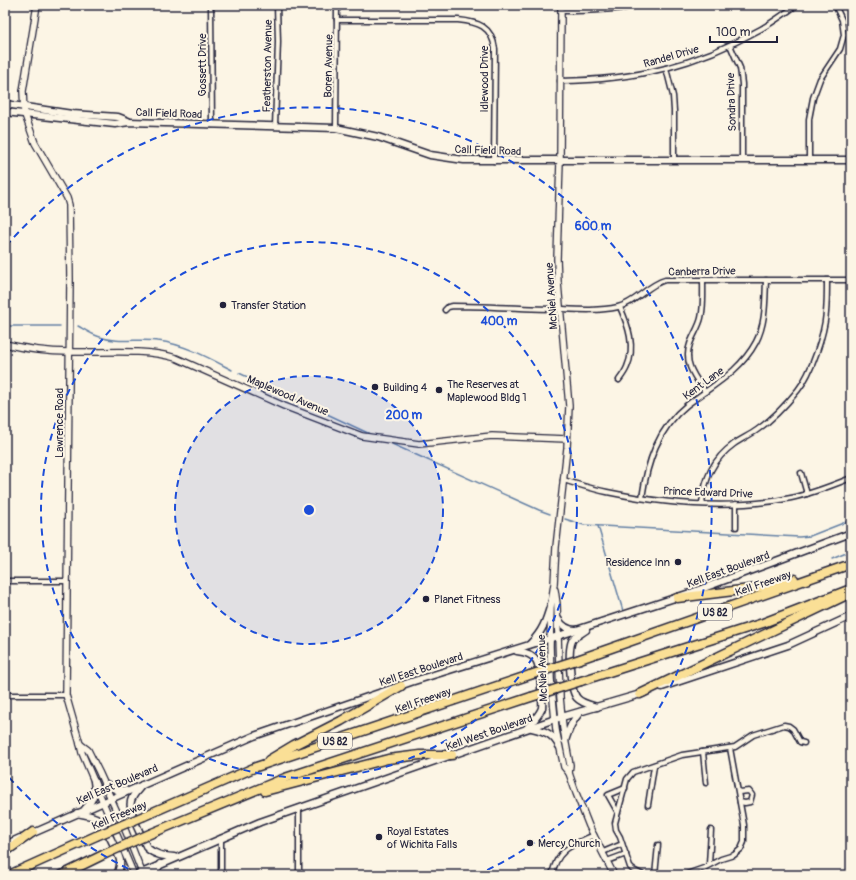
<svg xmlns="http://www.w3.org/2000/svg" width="856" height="880" viewBox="0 0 856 880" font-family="Pangolin,sans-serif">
  <rect width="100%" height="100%" fill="#fcf5e5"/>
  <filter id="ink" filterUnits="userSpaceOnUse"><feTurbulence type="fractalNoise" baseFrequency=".025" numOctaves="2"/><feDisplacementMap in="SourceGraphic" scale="8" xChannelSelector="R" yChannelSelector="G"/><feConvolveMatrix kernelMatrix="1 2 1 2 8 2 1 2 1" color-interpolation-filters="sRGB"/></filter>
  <g filter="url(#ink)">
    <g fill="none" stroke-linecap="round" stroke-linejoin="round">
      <!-- stream -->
      <g stroke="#6480a5" stroke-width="1.5">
        <path d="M 5,326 L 60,326"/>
        <path d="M 78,326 C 85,330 92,335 100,337 C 118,344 139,338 158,341 C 184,344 209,358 232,370"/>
        <path d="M 239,373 L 370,434"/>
        <path d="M 392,444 L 539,510 L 550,514"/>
        <path d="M 565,519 L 584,525 L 799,537 L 810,536 L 851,520"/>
        <path d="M 598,526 L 623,611"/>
        <path d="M 832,559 L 851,551"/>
      </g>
      <!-- minor casing -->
      <g stroke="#22223b" stroke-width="7">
        <g id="minor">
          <path d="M 211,5 L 212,125"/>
          <path d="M 561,11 C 589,11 616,10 643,5"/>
          <path d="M 337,20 L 458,20 C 478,22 492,26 495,49 L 494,161"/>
          <path d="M 730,45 L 740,68 L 742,84 L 742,160"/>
          <path d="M 666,68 L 673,96 L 674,111 L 674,160"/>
          <path d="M 560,81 C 636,80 695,66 761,29 C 774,22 785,13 797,5"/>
          <path d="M 275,126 L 278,42 L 277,5"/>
          <path d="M 336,128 L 337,5"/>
          <path d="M 809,159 L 809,119 L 813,98 L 820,79 L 840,49 L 844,35 L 842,20 L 835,5"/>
          <path d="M 703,280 C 703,292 704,306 701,318 C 699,327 693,335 690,344 C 683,363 695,377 705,392"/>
          <path d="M 445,310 L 448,307 L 453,306 C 489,306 526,309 563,309 C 581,310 600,311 618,307 C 636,303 647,285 665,280 L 851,280"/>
          <path d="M 619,380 C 622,376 625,372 627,367 C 636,347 628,325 620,307"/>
          <path d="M 801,473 L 807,494"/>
          <path d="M 563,480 C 577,484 592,489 607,492 C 665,504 733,510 791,498 C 811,494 831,486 851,478"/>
          <path d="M 642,498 C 647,463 658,428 687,405 C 713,385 740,372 756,342 C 766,323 765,301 766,280"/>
          <path d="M 702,503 C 705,478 713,459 734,444 C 741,439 750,435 757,430 C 773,419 786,405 798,390 C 812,372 824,335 826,313 C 827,302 827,291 827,280"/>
          <path d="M 736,504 L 736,527"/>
          <path d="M 5,581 L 67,581"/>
          <path d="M 5,695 L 66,695"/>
          <path d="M 703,752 L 706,783"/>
          <path d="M 739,792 L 749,791 L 752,795 L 750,802 L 745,803 L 740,802"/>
          <path d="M 648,805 L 654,766"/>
          <path d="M 617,811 L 608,795 L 625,788"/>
          <path d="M 221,838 L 221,875"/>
          <path d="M 603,852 L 622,844"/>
          <path d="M 607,861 L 626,854"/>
          <path d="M 709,864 L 711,830"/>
          <path d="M 299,875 L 299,808"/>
          <path d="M 552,875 C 557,849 572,845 594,835"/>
          <path d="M 643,875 L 633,870 L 630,867 L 620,837 L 616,830 L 615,823 L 627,779 L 633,772 L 682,755 L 735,747 L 753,735 L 784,725 L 789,726 L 793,729 L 800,742 L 804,743"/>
          <path d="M 655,875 L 658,845"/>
          <path d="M 684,875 L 704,868 L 721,859 L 734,855 L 741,849 L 744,842 L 744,825 L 730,748"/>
        </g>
      </g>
      <!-- tertiary casing -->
      <g stroke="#22223b" stroke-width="8">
        <g id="tertiary">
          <path d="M 37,5 L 23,91 L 24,112 L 35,143 L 67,198 L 69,205 L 70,279 L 66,695 L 80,744 L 82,753 L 134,875"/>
          <path d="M 561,5 L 560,161 L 557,259 L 558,283 L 569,406 L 567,448 L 556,547 L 554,584 L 551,604 L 550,646 L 551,679 L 556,730 L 564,767 L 569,773"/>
          <path d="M 5,344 C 26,349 47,352 69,352 C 105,353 141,348 176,358 L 284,406 L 362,436 L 419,444 L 492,436 L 567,439"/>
          <path d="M 555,590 L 557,604 L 560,697 L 563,728 L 570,765 L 569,773 L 576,793 L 589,826 L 614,875"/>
          <path d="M 80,744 L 88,750 L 99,772 L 126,832 L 143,875"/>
        </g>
      </g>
      <!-- secondary casing -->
      <g stroke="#22223b" stroke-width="9">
        <g id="secondary">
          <path d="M 5,104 L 72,114 L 118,117 L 128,121"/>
          <path d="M 5,112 L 115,124 L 129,122 L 336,128 L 378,137 L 430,155 L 464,160 L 851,160"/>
          <path d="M 558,619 C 562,626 567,630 576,630"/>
          <path d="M 586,630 C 582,633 576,636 573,639 C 567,648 570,690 577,698 C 581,703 590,705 597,707"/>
          <path d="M 530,644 C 543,631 546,621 551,604"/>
          <path d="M 517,651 C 541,654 539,666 541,686 C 541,693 543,702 542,708 C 539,716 532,722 527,728"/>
          <path d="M 662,687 L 788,645 L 851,616"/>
          <path d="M 532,728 C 545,731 553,734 559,746"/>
          <path d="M 565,741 C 569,729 572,721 580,712"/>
          <path d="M 104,784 L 117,790 L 125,790"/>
          <path d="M 142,785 C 138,790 133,794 131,801 C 128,813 142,836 147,848 C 155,855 163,856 174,857"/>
          <path d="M 85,809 C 93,800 96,793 94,781"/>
          <path d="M 77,813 C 84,815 92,815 98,819 C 104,823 118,853 120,860 C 121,865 119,870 117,875"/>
          <path d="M 31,834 L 254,736 L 411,682 L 558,636 L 693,592 L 851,533"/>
          <path d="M 5,845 L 20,838"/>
          <path d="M 137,875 L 260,822 L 555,719 L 644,693"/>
          <path d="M 154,875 L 160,864"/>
        </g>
      </g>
      <!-- motorway casing -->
      <g stroke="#22223b" stroke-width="11">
        <g id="motorway">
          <path d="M 677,598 L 766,587 L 794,579"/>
          <path d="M 580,659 L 851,564"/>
          <path d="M 581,681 L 763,623 L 851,589"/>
          <path d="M 640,694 L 849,594"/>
          <path d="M 269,760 L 294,745 L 341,721 L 401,686"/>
          <path d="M 265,791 L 388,759 L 420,755 L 452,755"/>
          <path d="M 144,816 L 256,767 L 530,675"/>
          <path d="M 152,833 L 285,778 L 531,697"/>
          <path d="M 5,852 L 33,832"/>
          <path d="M 9,875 L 96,836"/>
          <path d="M 62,875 L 105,854"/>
        </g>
      </g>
      <!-- minor -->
      <use href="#minor" stroke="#fcf5e5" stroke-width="4"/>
      <!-- tertiary -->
      <use href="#tertiary" stroke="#fcf5e5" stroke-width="5.5"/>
      <!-- secondary -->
      <use href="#secondary" stroke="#fcf5e5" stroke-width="6"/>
      <!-- motorway -->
      <use href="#motorway" stroke="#fadf96" stroke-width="8"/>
      <!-- motorway-bridge casing -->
      <g stroke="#22223b" stroke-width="11" stroke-linecap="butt">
        <g id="motorway-bridge">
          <path d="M 530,675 L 580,659"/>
          <path d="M 531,697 L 581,681"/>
          <path d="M 96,836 L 144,816"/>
          <path d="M 105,854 L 152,833"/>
        </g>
      </g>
      <!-- motorway-bridge -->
      <use href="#motorway-bridge" stroke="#fadf96" stroke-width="8"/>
    </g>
  </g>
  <!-- distance rings -->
  <circle cx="309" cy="510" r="134" fill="#1d4ed8" fill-opacity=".12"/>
  <g fill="none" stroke="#1d4ed8" stroke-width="2" stroke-dasharray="7 5">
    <circle cx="309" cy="510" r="134"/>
    <circle cx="309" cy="510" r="268"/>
    <path d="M139 874A402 402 0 0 1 6 774M6 246A402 402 0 1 1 479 874"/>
  </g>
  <!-- markers -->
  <g fill="#22223b" stroke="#fcf5e5" stroke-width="1.5">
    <circle cx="223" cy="305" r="4"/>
    <circle cx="375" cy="387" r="4"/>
    <circle cx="439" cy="390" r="4"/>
    <circle cx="678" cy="562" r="4"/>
    <circle cx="426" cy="599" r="4"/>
    <circle cx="379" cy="837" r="4"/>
    <circle cx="530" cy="843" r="4"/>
  </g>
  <g text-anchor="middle" stroke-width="4" stroke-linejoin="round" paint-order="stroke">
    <!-- shield labels -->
    <g fill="#fcf5e5" stroke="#63616e" stroke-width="1">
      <rect x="698" y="604" width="34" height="16" rx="3"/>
      <rect x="318" y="733" width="34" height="16" rx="3"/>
    </g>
    <g font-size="10" font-weight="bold" fill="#22223b">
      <text x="715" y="616">US 82</text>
      <text x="335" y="745">US 82</text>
    </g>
    <!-- street labels -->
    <g font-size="11" fill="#22223b" stroke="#fcf5e5">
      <text transform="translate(671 56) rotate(-16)" y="4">Randel Drive</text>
      <text transform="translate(202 65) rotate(-90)" y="4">Gossett Drive</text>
      <text transform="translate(267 66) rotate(-89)" y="4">Featherston Avenue</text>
      <text transform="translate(328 66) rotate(-89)" y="4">Boren Avenue</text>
      <text transform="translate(484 79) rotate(-90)" y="4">Idlewood Drive</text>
      <text transform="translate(731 102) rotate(-92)" y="4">Sondra Drive</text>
      <text transform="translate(169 113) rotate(2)" y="4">Call Field Road</text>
      <text transform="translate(488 150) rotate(2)" y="4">Call Field Road</text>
      <text transform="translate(702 271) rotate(-1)" y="4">Canberra Drive</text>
      <text transform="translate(551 296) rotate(-94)" y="4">McNiel Avenue</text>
      <text transform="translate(703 383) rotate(-36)" y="4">Kent Lane</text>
      <text transform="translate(288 395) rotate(23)" y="4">Maplewood Avenue</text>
      <text transform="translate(59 423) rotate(-90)" y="4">Lawrence Road</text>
      <text transform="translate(708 492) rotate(2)" y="4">Prince Edward Drive</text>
      <text transform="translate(728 569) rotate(-20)" y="4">Kell East Boulevard</text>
      <text transform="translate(763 583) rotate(-19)" y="4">Kell Freeway</text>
      <text transform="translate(542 668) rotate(-92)" y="4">McNiel Avenue</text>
      <text transform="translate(421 669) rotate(-18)" y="4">Kell East Boulevard</text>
      <text transform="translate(423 700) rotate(-19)" y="4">Kell Freeway</text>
      <text transform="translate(489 732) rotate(-19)" y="4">Kell West Boulevard</text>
      <text transform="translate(117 784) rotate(-23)" y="4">Kell East Boulevard</text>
      <text transform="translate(119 815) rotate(-23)" y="4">Kell Freeway</text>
    </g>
    <!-- poi labels -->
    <g font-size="11" fill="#22223b" stroke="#fcf5e5" text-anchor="start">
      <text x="231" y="309">Transfer Station</text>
      <text x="447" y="388">The Reserves at<tspan x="447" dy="13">Maplewood Bldg 1</tspan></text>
      <text x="383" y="391">Building 4</text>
      <text x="670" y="566" text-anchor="end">Residence Inn</text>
      <text x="434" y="603">Planet Fitness</text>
      <text x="387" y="835">Royal Estates<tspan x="387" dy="13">of Wichita Falls</tspan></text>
      <text x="538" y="847">Mercy Church</text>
    </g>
  </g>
  <circle cx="309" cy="510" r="6" fill="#1d4ed8" stroke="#fcf5e5" stroke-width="2"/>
  <g font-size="12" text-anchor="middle" font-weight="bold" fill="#1d4ed8" stroke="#fcf5e5" stroke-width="4" stroke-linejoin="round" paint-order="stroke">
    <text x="593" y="230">600 m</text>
    <text x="499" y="325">400 m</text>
    <text x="404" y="419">200 m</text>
  </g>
  <!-- margin -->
  <rect width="856" height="880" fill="none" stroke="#fcf5e5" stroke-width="20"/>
  <rect x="10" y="10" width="836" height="860" fill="none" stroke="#22223b" stroke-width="1.5" filter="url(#ink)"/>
  <!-- scale -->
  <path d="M710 36v6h67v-6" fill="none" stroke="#22223b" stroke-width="2"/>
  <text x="716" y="36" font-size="12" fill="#22223b" stroke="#fcf5e5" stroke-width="3" paint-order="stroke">100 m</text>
</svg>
